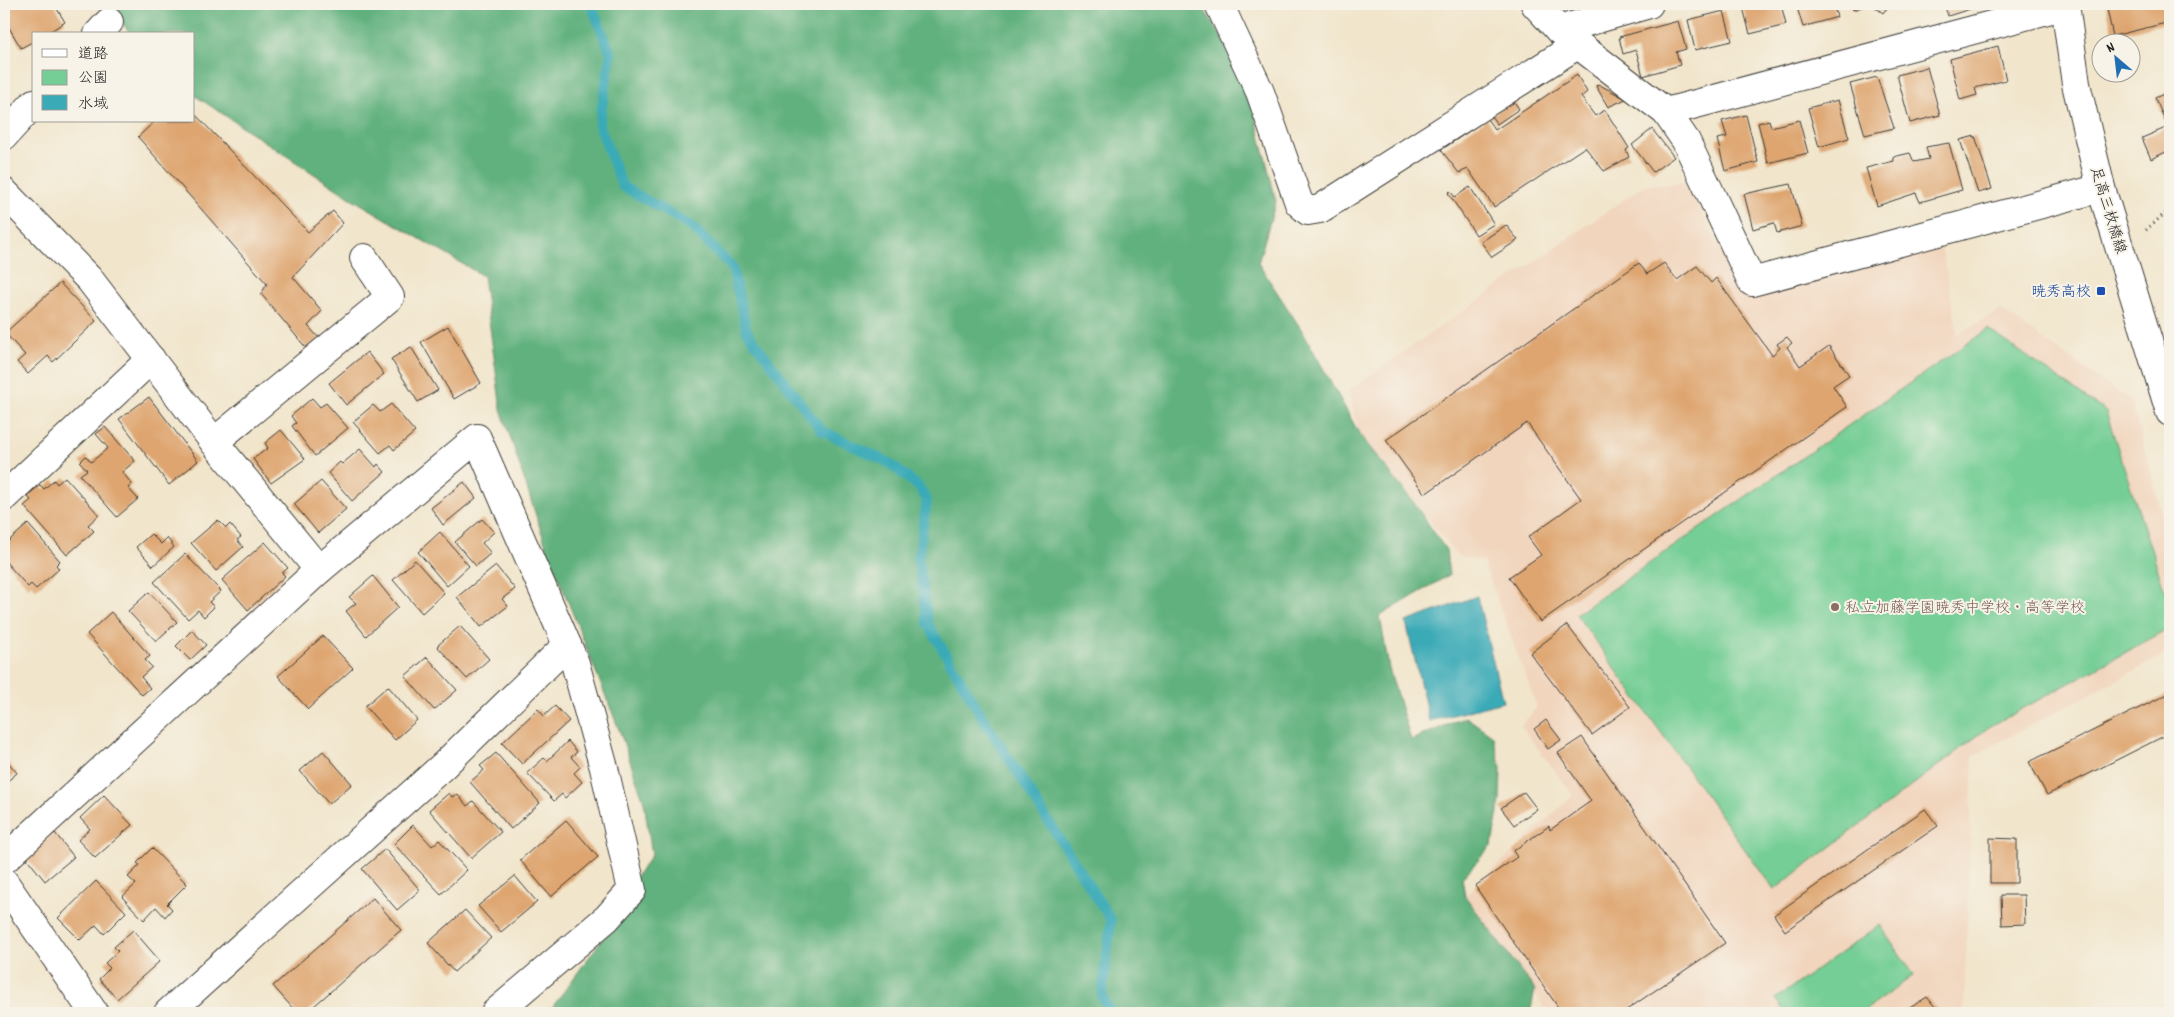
<svg xmlns="http://www.w3.org/2000/svg" width="2174" height="1017" viewBox="0 0 2174 1017" font-family="Dekko,'Klee One',sans-serif">
  <rect width="100%" height="100%" fill="#f7f3e8"/>
  <filter id="ink" filterUnits="userSpaceOnUse"><feTurbulence type="fractalNoise" baseFrequency=".02" numOctaves="2"/><feDisplacementMap in="SourceGraphic" scale="10" xChannelSelector="R" yChannelSelector="G"/><feConvolveMatrix kernelMatrix="1 2 1 2 8 2 1 2 1" color-interpolation-filters="sRGB"/></filter>
  <filter id="wash" filterUnits="userSpaceOnUse"><feTurbulence type="fractalNoise" baseFrequency=".0096" numOctaves="4" result="noise"/><feDisplacementMap in="SourceGraphic" scale="20" xChannelSelector="R" yChannelSelector="G"/><feGaussianBlur stdDeviation="1.12" result="paint"/><feColorMatrix in="noise" values="0 0 0 0 0 0 0 0 0 0 0 0 0 0 0 0 0 1.4 0 .05"/><feComposite in="paint" operator="in"/></filter>
  <g filter="url(#wash)">
    <rect width="100%" height="100%" fill="#f1e5cb"/>
    <!-- built -->
    <path fill="#f1d5bd" d="M 1687,183 L 1745,299 L 1941,245 L 1958,334 L 2001,310 L 2131,401 L 2170,542 L 2170,652 L 1973,756 L 1964,1013 L 1549,1013 L 1465,896 L 1573,795 L 1521,726 L 1537,707 L 1483,561 L 1458,556 L 1360,435 L 1348,391 L 1645,185 Z"/>
    <!-- green -->
    <g fill="#75ce95" stroke="#487558">
      <path d="M 1988,329 L 2106,412 L 2170,607 L 2170,628 L 1989,727 L 1774,890 L 1576,614 Z"/>
      <path d="M 1880,925 L 1914,975 L 1861,1013 L 1786,1013 L 1775,999 Z"/>
    </g>
    <!-- forest -->
    <path fill="#60b17e" stroke="#3e664d" d="M 116,4 L 1200,4 L 1219,32 L 1248,86 L 1276,201 L 1258,263 L 1303,332 L 1360,435 L 1414,503 L 1446,550 L 1449,575 L 1380,616 L 1389,669 L 1411,740 L 1466,717 L 1493,736 L 1501,768 L 1500,801 L 1492,845 L 1462,878 L 1465,896 L 1535,990 L 1530,1013 L 553,1013 L 551,1009 L 620,915 L 628,887 L 652,855 L 644,802 L 620,732 L 547,549 L 501,409 L 483,276 L 349,197 L 194,95 L 194,34 L 131,34 L 123,24 Z"/>
    <!-- water -->
    <path fill="#3aaab7" stroke="#2b636a" d="M 1477,596 L 1503,702 L 1429,721 L 1406,622 Z"/>
    <g fill="none" stroke-linecap="round" stroke-linejoin="round">
      <!-- stream -->
      <path stroke="#3aaab7" stroke-width="10" d="M 591,4 L 611,54 L 599,125 L 622,186 L 691,226 L 732,267 L 747,332 L 821,430 L 889,463 L 919,487 L 927,500 L 918,559 L 928,624 L 981,715 L 1111,920 L 1102,996 L 1110,1013"/>
    </g>
    <g id="blocks">
      <!-- building -->
      <g fill="#dea56f">
        <path d="M 4,4 L 54,4 L 65,22 L 46,34 L 34,34 L 34,41 L 21,48 L 4,19 Z"/>
        <path d="M 1742,4 L 1781,4 L 1786,25 L 1750,34 Z"/>
        <path d="M 1796,4 L 1833,4 L 1837,17 L 1803,27 Z"/>
        <path d="M 1851,4 L 1870,4 L 1853,10 Z"/>
        <path d="M 1871,4 L 1890,4 L 1883,13 Z"/>
        <path d="M 1944,4 L 1986,4 L 1948,16 Z"/>
        <path d="M 2113,4 L 2168,4 L 2170,22 L 2113,36 L 2106,5 Z"/>
        <path d="M 1724,11 L 1732,41 L 1695,50 L 1688,20 Z"/>
        <path d="M 1678,21 L 1686,49 L 1676,52 L 1680,65 L 1643,76 L 1636,50 L 1623,54 L 1619,37 Z"/>
        <path d="M 1998,46 L 2006,80 L 1975,88 L 1977,95 L 1960,100 L 1950,59 Z"/>
        <path d="M 1927,67 L 1940,115 L 1910,123 L 1897,75 Z"/>
        <path d="M 1577,75 L 1587,92 L 1581,97 L 1595,116 L 1605,110 L 1629,148 L 1626,150 L 1629,157 L 1604,171 L 1585,147 L 1494,207 L 1468,169 L 1459,173 L 1441,150 L 1487,119 L 1495,130 Z"/>
        <path d="M 1877,77 L 1894,128 L 1865,135 L 1850,84 Z"/>
        <path d="M 1598,84 L 1626,99 L 1608,107 L 1596,86 Z"/>
        <path d="M 2170,91 L 2170,150 L 2151,159 L 2142,138 L 2168,127 L 2155,98 Z"/>
        <path d="M 1513,100 L 1519,109 L 1497,124 L 1491,116 Z"/>
        <path d="M 1838,100 L 1849,138 L 1819,147 L 1808,108 Z"/>
        <path d="M 194,113 L 308,232 L 333,211 L 343,223 L 293,277 L 322,311 L 308,326 L 320,339 L 307,349 L 261,294 L 267,284 L 138,137 L 155,121 L 194,121 Z"/>
        <path d="M 1746,115 L 1758,162 L 1725,171 L 1717,139 L 1727,137 L 1722,121 Z"/>
        <path d="M 1769,120 L 1771,127 L 1799,120 L 1808,153 L 1768,163 L 1758,123 Z"/>
        <path d="M 1652,129 L 1674,157 L 1653,172 L 1632,145 Z"/>
        <path d="M 1975,136 L 1992,189 L 1978,193 L 1960,140 Z"/>
        <path d="M 1949,143 L 1962,190 L 1920,202 L 1916,193 L 1877,206 L 1866,168 L 1894,161 L 1893,157 L 1910,153 L 1914,162 L 1929,159 L 1926,147 Z"/>
        <path d="M 1791,184 L 1802,226 L 1777,233 L 1774,223 L 1753,229 L 1744,194 Z"/>
        <path d="M 1470,187 L 1494,224 L 1476,235 L 1448,193 L 1450,191 L 1455,197 Z"/>
        <path d="M 1506,225 L 1518,240 L 1492,257 L 1481,242 Z"/>
        <path d="M 1639,263 L 1647,274 L 1664,263 L 1677,280 L 1697,266 L 1711,283 L 1716,278 L 1772,355 L 1780,348 L 1777,344 L 1787,337 L 1792,343 L 1787,347 L 1800,366 L 1829,346 L 1849,375 L 1833,386 L 1847,407 L 1540,622 L 1509,577 L 1541,555 L 1528,537 L 1581,499 L 1527,423 L 1425,494 L 1386,440 Z"/>
        <path d="M 60,283 L 96,321 L 53,362 L 48,356 L 28,374 L 17,362 L 25,355 L 5,333 Z"/>
        <path d="M 448,326 L 481,383 L 454,399 L 421,342 Z"/>
        <path d="M 411,347 L 438,390 L 418,402 L 391,359 Z"/>
        <path d="M 367,352 L 384,374 L 346,405 L 329,383 Z"/>
        <path d="M 149,397 L 198,461 L 169,485 L 119,419 Z"/>
        <path d="M 312,398 L 320,407 L 326,403 L 348,428 L 315,456 L 292,426 L 296,423 L 291,416 Z"/>
        <path d="M 391,404 L 415,432 L 394,450 L 390,445 L 380,453 L 353,422 L 373,405 L 380,412 Z"/>
        <path d="M 105,427 L 135,461 L 122,472 L 132,484 L 128,488 L 138,499 L 117,517 L 80,475 L 87,470 L 80,462 L 86,456 L 91,462 L 108,448 L 96,434 Z"/>
        <path d="M 281,430 L 305,459 L 271,483 L 253,459 L 268,448 L 265,443 Z"/>
        <path d="M 360,449 L 376,467 L 378,464 L 385,472 L 352,501 L 328,473 L 340,462 L 342,464 Z"/>
        <path d="M 65,477 L 99,515 L 88,525 L 94,531 L 67,555 L 24,506 L 31,500 L 27,496 L 40,485 L 44,489 L 54,480 L 57,484 Z"/>
        <path d="M 321,481 L 346,509 L 318,533 L 294,504 Z"/>
        <path d="M 464,482 L 476,498 L 443,525 L 431,508 Z"/>
        <path d="M 482,519 L 494,532 L 482,543 L 491,553 L 476,566 L 455,542 Z"/>
        <path d="M 218,520 L 226,528 L 230,524 L 241,537 L 237,540 L 243,547 L 216,571 L 191,543 Z"/>
        <path d="M 28,524 L 60,561 L 56,565 L 59,569 L 36,589 L 31,584 L 28,587 L 4,560 L 4,545 Z"/>
        <path d="M 440,532 L 469,566 L 447,586 L 418,552 Z"/>
        <path d="M 151,534 L 161,544 L 167,538 L 174,547 L 153,566 L 136,547 Z"/>
        <path d="M 265,542 L 288,568 L 282,573 L 285,576 L 248,610 L 222,580 Z"/>
        <path d="M 185,554 L 221,591 L 209,602 L 214,607 L 204,617 L 198,610 L 188,619 L 154,582 Z"/>
        <path d="M 415,560 L 444,593 L 422,613 L 393,580 Z"/>
        <path d="M 496,566 L 515,589 L 502,599 L 508,606 L 481,627 L 457,597 Z"/>
        <path d="M 373,576 L 398,607 L 366,636 L 346,611 L 356,603 L 349,597 Z"/>
        <path d="M 149,592 L 177,622 L 156,641 L 128,611 Z"/>
        <path d="M 111,612 L 150,656 L 145,660 L 152,667 L 141,677 L 150,688 L 142,695 L 87,634 Z"/>
        <path d="M 1567,625 L 1630,707 L 1592,735 L 1530,653 Z"/>
        <path d="M 460,626 L 489,659 L 467,679 L 437,646 Z"/>
        <path d="M 192,630 L 206,645 L 190,660 L 176,646 Z"/>
        <path d="M 323,636 L 353,668 L 308,709 L 278,676 Z"/>
        <path d="M 427,657 L 457,690 L 434,710 L 405,676 Z"/>
        <path d="M 388,686 L 417,720 L 395,740 L 365,706 Z"/>
        <path d="M 2170,693 L 2170,733 L 2047,795 L 2029,762 Z"/>
        <path d="M 555,706 L 569,721 L 522,764 L 502,743 L 538,709 L 544,716 Z"/>
        <path d="M 1546,720 L 1561,740 L 1548,749 L 1534,729 Z"/>
        <path d="M 1582,737 L 1725,943 L 1622,1013 L 1562,1013 L 1475,886 L 1517,857 L 1513,851 L 1549,826 L 1550,830 L 1591,801 L 1558,753 Z"/>
        <path d="M 568,741 L 577,752 L 571,757 L 580,767 L 574,773 L 582,782 L 565,798 L 562,794 L 554,801 L 527,773 L 544,758 L 547,761 Z"/>
        <path d="M 323,751 L 352,784 L 329,804 L 300,771 Z"/>
        <path d="M 496,753 L 540,803 L 511,829 L 470,782 L 484,770 L 480,766 Z"/>
        <path d="M 4,757 L 17,773 L 4,784 Z"/>
        <path d="M 1524,792 L 1537,809 L 1514,825 L 1501,808 Z"/>
        <path d="M 449,793 L 452,797 L 457,794 L 467,806 L 473,801 L 501,832 L 471,858 L 429,810 Z"/>
        <path d="M 104,795 L 132,825 L 95,858 L 78,840 L 90,829 L 80,818 Z"/>
        <path d="M 1925,809 L 1938,826 L 1785,931 L 1774,915 Z"/>
        <path d="M 566,820 L 598,857 L 551,897 L 520,860 Z"/>
        <path d="M 413,825 L 432,846 L 439,840 L 467,870 L 441,894 L 394,844 Z"/>
        <path d="M 55,833 L 74,857 L 45,881 L 25,856 Z"/>
        <path d="M 1990,838 L 2017,839 L 2017,883 L 1990,883 Z"/>
        <path d="M 152,848 L 187,884 L 167,904 L 172,909 L 165,917 L 156,907 L 144,920 L 122,897 L 136,884 L 128,877 L 140,865 L 137,863 Z"/>
        <path d="M 385,849 L 420,890 L 397,910 L 362,869 Z"/>
        <path d="M 515,876 L 537,902 L 501,932 L 478,906 Z"/>
        <path d="M 96,881 L 126,912 L 104,934 L 96,925 L 80,940 L 58,918 Z"/>
        <path d="M 2001,895 L 2024,895 L 2025,924 L 2002,925 Z"/>
        <path d="M 373,898 L 401,930 L 306,1013 L 297,1013 L 273,986 Z"/>
        <path d="M 465,910 L 491,938 L 454,972 L 428,943 Z"/>
        <path d="M 133,930 L 160,961 L 117,999 L 99,979 L 110,968 L 105,963 L 118,951 L 114,947 Z"/>
        <path d="M 1927,997 L 1940,1013 L 1902,1013 Z"/>
      </g>
    </g>
  </g>
  <g filter="url(#ink)">
    <use href="#blocks" fill-opacity="0" stroke="#3c3a36" stroke-width="1"/>
    <g fill="none" stroke-linecap="round" stroke-linejoin="round">
      <!-- minor casing -->
      <g stroke="#3c3a36" stroke-width="30">
        <g id="minor">
          <path d="M 1219,4 L 1260,92 L 1299,203 L 1308,211 L 1320,209 L 1577,45"/>
          <path d="M 1535,4 L 1559,30 L 1666,112 L 1686,141 L 1752,282 L 2101,188"/>
          <path d="M 1559,30 L 1649,4"/>
          <path d="M 98,34 L 109,22"/>
          <path d="M 1666,112 L 2066,5"/>
          <path d="M 4,136 L 34,103"/>
          <path d="M 4,192 L 90,280 L 214,442 L 319,570"/>
          <path d="M 214,442 L 390,297 L 364,258"/>
          <path d="M 4,497 L 151,359"/>
          <path d="M 4,860 L 319,570 L 477,438 L 575,663 L 604,768 L 632,890 L 607,918 L 495,1013"/>
          <path d="M 4,882 L 94,1013"/>
          <path d="M 168,1013 L 444,765 L 567,645"/>
        </g>
      </g>
      <!-- major casing -->
      <g stroke="#3c3a36" stroke-width="30">
        <path id="major" d="M 2065,4 L 2076,84 L 2101,188 L 2170,412"/>
      </g>
      <!-- path -->
      <path stroke="#3c3a36" stroke-width="3" stroke-dasharray="1 4" stroke-linecap="butt" d="M 2146,230 L 2170,209"/>
      <!-- minor -->
      <use href="#minor" stroke="#fff" stroke-width="28"/>
      <!-- major -->
      <use href="#major" stroke="#fff" stroke-width="28"/>
    </g>
  </g>
  <!-- markers -->
  <rect fill="#1a4fb4" stroke="#f7f3e8" stroke-width="2" x="2096" y="286" width="10" height="10" rx="2.5"/>
  <circle fill="#8d6e63" stroke="#f7f3e8" stroke-width="2" cx="1835" cy="607" r="5"/>
  <g text-anchor="middle" stroke-width="4" stroke-linejoin="round" paint-order="stroke">
    <!-- street labels -->
    <g font-size="15" fill="#1c1c1c" stroke="#f7f3e8">
      <text transform="translate(2109 210) rotate(73)" y="5">足高三枚橋線</text>
    </g>
    <!-- transit labels -->
    <g font-size="15" fill="#164399" stroke="#f7f3e8" text-anchor="end">
      <text x="2091" y="296">暁秀高校</text>
    </g>
    <!-- education labels -->
    <g font-size="15" fill="#785e54" stroke="#f7f3e8" text-anchor="start">
      <text x="1845" y="612">私立加藤学園暁秀中学校・高等学校</text>
    </g>
  </g>
  <!-- margin -->
  <rect width="2174" height="1017" fill="none" stroke="#f7f3e8" stroke-width="20"/>
  <!-- legend -->
  <rect x="32" y="32" width="162" height="90" fill="#f7f3e8" stroke="#9f9d96"/>
  <rect x="42" y="49" width="25" height="8" fill="#ffffff" stroke="#9f9d96"/>
  <text x="78" y="58" font-size="15" fill="#1c1c1c">道路</text>
  <rect x="42" y="70" width="25" height="15" fill="#75ce95" stroke="#9f9d96"/>
  <text x="78" y="82" font-size="15" fill="#1c1c1c">公園</text>
  <rect x="42" y="95" width="25" height="15" fill="#3aaab7" stroke="#9f9d96"/>
  <text x="78" y="108" font-size="15" fill="#1c1c1c">水域</text>
  <!-- north arrow -->
  <g transform="translate(2116 58) rotate(332)"><circle r="24" fill="#f7f3e8" stroke="#9f9d96"/>
  <path d="M0-4L9 19L0 12L-9 19Z" fill="#1f6fb2"/>
  <text y="-8" font-size="14" font-weight="bold" text-anchor="middle" fill="#1c1c1c">N</text>
  </g>
</svg>
